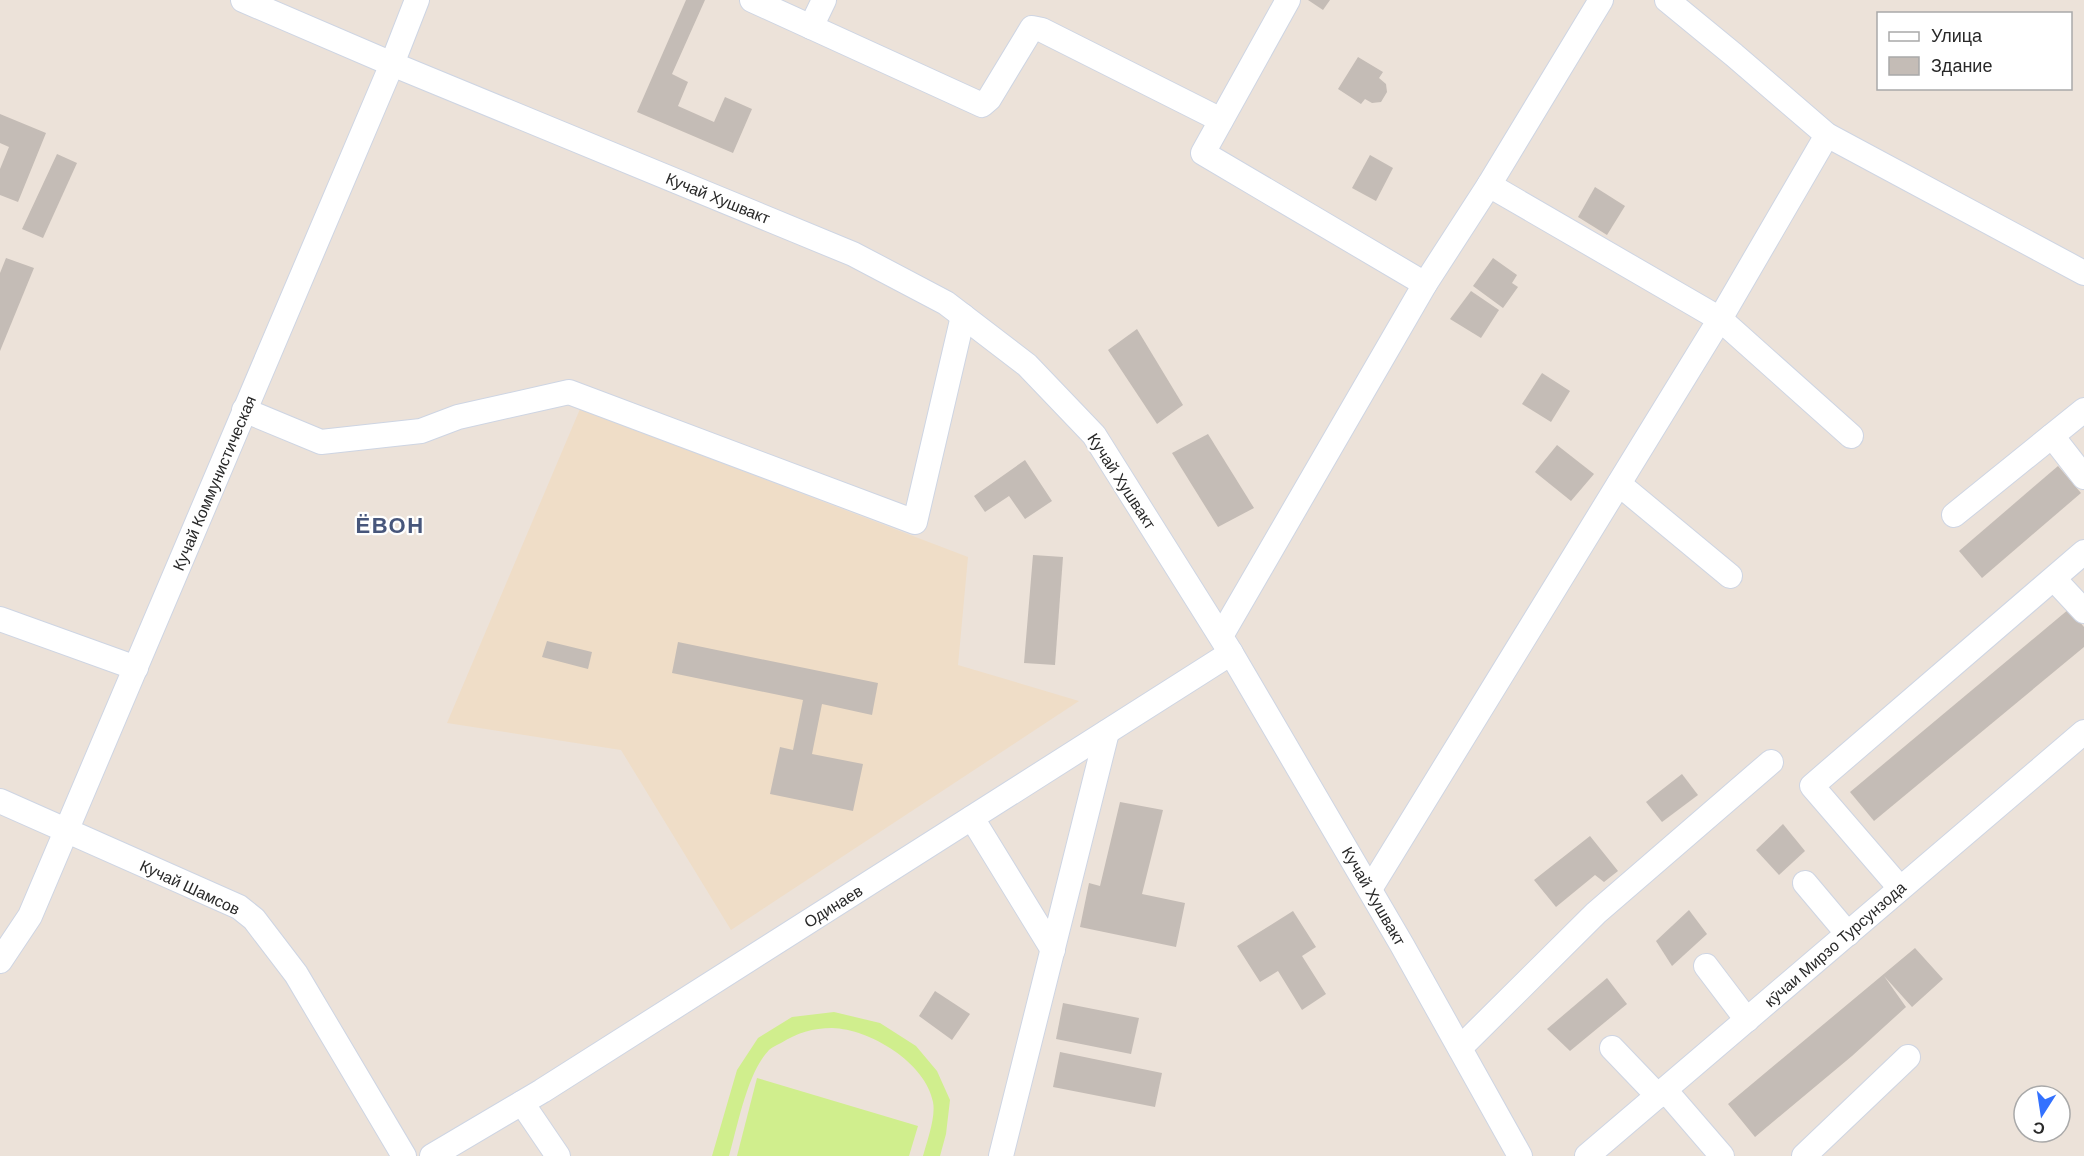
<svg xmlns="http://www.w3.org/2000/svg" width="2084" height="1156" viewBox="0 0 2084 1156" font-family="'DM Sans',sans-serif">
  <rect width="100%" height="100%" fill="#ece2d9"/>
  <!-- education -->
  <path fill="#efddc7" d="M 580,409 L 968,557 L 958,665 L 1079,701 L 731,930 L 621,750 L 447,723 Z"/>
  <!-- pitch -->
  <g fill="#d0ee8d">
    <path d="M 834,1012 L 880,1023 L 916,1046 L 937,1071 L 950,1100 L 946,1134 L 940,1156 L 923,1156 C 927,1141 936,1117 933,1102 C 926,1063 870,1029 832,1028 C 813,1028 797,1033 781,1043 C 777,1045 772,1047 769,1050 C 747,1073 738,1125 729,1156 L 712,1156 L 737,1070 L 758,1038 L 792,1017 Z"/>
    <path d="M 757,1078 L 918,1126 L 909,1156 L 737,1156 Z"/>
  </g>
  <!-- building -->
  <g fill="#c4bcb6">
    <path d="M 686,0 L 705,0 L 672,74 L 688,82 L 678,106 L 714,122 L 725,97 L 752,109 L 733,153 L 637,112 Z"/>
    <path d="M 1308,0 L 1330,0 L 1323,10 Z"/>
    <path d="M 1358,57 L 1383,72 L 1379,78 L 1386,84 L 1387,92 L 1381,102 L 1372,103 L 1365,99 L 1361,104 L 1338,89 Z"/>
    <path d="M 0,114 L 46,133 L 18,202 L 0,195 L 0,169 L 9,147 L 0,143 Z"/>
    <path d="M 57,154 L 77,163 L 43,238 L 22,229 Z"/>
    <path d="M 1370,155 L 1393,168 L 1376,201 L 1352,188 Z"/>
    <path d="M 1595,187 L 1625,206 L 1607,235 L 1578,217 Z"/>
    <path d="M 6,258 L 34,268 L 0,351 L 0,273 Z"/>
    <path d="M 1493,258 L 1517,275 L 1512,283 L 1518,287 L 1503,308 L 1473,286 Z"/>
    <path d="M 1471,291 L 1499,310 L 1481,338 L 1450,319 Z"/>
    <path d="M 1137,329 L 1183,405 L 1157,424 L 1108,350 Z"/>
    <path d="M 1542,373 L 1570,391 L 1551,422 L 1522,404 Z"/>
    <path d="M 1208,434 L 1254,508 L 1218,527 L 1172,453 Z"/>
    <path d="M 1557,445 L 1594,474 L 1571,501 L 1535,472 Z"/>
    <path d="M 1025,460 L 1052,501 L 1025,519 L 1009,496 L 985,512 L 974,496 Z"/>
    <path d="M 2058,466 L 2081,493 L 1982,578 L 1959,551 Z"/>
    <path d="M 1033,555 L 1063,557 L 1055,665 L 1024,663 Z"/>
    <path d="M 2069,609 L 2084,627 L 2084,647 L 1874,821 L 1850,792 Z"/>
    <path d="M 547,641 L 592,652 L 588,669 L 542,657 Z"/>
    <path d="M 678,642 L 878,683 L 872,715 L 822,704 L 812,754 L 863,764 L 853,811 L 770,794 L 780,747 L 793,750 L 803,700 L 672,673 Z"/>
    <path d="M 1682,774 L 1698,795 L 1662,822 L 1646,802 Z"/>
    <path d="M 1120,802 L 1163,810 L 1142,894 L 1185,903 L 1176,947 L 1080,927 L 1089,883 L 1100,886 Z"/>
    <path d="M 1783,824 L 1805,851 L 1779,875 L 1756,850 Z"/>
    <path d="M 1590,836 L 1618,871 L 1604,882 L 1595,875 L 1556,907 L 1534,880 Z"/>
    <path d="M 1689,910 L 1707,934 L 1672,966 L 1656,941 Z"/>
    <path d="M 1293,911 L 1316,947 L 1302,956 L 1326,994 L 1302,1010 L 1278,971 L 1260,982 L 1237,946 Z"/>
    <path d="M 1915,948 L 1943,979 L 1912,1007 L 1884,976 L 1906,1007 L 1852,1056 L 1755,1137 L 1728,1104 Z"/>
    <path d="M 1607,978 L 1627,1004 L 1570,1051 L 1547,1029 Z"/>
    <path d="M 935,991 L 970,1014 L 952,1040 L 919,1016 Z"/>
    <path d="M 1063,1003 L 1139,1018 L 1131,1054 L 1056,1039 Z"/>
    <path d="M 1060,1052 L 1162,1073 L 1155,1107 L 1053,1087 Z"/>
  </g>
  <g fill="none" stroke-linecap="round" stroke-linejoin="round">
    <!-- minor casing -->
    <g stroke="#ced5e3" stroke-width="26">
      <g id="minor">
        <path d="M 243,0 L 392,64 L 853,254 L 946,303 L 1027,365 L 1094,435 L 1231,653 L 1402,945 L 1520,1156"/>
        <path d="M 752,0 L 982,105 L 989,99 L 1032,28 L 1042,30 L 1221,120"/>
        <path d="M 1288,0 L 1203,153 L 1425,284"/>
        <path d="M 1667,0 L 1734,55 L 1827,135 L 2084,273"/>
        <path d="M 811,27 L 824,0"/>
        <path d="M 1489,185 L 1720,319 L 1851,436"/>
        <path d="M 244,410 L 321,442 L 421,431 L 458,417 L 569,392 L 915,522 L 963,316"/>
        <path d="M 2052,436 L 2084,477"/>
        <path d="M 1619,484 L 1730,576"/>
        <path d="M 1954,515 L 2084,410"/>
        <path d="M 2054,579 L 2084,611"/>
        <path d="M 0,619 L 136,668"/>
        <path d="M 1221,636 L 1425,284 L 1489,185 L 1601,0"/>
        <path d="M 0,801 L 239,907 L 254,919 L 296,974 L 404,1156"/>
        <path d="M 972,818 L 1053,950"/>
        <path d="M 1805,883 L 1848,934"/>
        <path d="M 1900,888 L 1812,786 L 2084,552"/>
        <path d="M 1370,889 L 1720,319 L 1827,135"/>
        <path d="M 0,961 L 30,916 L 392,64 L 417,0"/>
        <path d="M 1706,966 L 1747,1020"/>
        <path d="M 1460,1048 L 1596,913 L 1771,762"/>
        <path d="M 1612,1048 L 1658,1096"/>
        <path d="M 1665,1090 L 1722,1156"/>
        <path d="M 522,1103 L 558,1156"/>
        <path d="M 432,1156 L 542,1091 L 1231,653"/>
        <path d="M 1001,1156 L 1107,732"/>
        <path d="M 1587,1156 L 2084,732"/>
        <path d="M 1804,1156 L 1908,1057"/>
      </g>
    </g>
    <!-- minor -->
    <use href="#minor" stroke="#fff" stroke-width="24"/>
  </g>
  <g text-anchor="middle" stroke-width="4.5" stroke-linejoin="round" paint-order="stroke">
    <!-- street labels -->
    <g font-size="16" fill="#292929" stroke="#fff">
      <text transform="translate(718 198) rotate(22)" y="6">Кучай Хушвакт</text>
      <text transform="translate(1122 481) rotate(57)" y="6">Кучай Хушвакт</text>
      <text transform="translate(214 483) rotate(-67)" y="6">Кучай Коммунистическая</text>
      <text transform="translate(190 887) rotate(25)" y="6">Кучай Шамсов</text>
      <text transform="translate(1374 896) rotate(60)" y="6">Кучай Хушвакт</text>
      <text transform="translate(833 906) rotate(-32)" y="6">Одинаев</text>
      <text transform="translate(1835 944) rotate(-41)" y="6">кӯчаи Мирзо Турсунзода</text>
    </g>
    <!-- district labels -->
    <g font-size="22" font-weight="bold" letter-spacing="1.5" fill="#47567b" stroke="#fff">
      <text x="390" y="533">ЁВОН</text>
    </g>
  </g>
  <!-- legend -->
  <rect x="1877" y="12" width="195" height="78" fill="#ffffff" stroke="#a9a9a9" stroke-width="1.5"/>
  <rect x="1889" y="32" width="30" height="9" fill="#ffffff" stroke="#a9a9a9" stroke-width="1.5"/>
  <text x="1931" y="42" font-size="18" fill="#292929">Улица</text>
  <rect x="1889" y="57" width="30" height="18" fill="#c4bcb6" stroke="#a9a9a9" stroke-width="1.5"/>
  <text x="1931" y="72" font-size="18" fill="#292929">Здание</text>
  <!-- north arrow -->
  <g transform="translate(2042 1114) rotate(192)"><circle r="28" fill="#ffffff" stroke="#a9a9a9" stroke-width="1.5"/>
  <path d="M0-4.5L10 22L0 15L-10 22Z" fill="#3371ff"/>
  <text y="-9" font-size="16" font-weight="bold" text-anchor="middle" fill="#292929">С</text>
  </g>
</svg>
